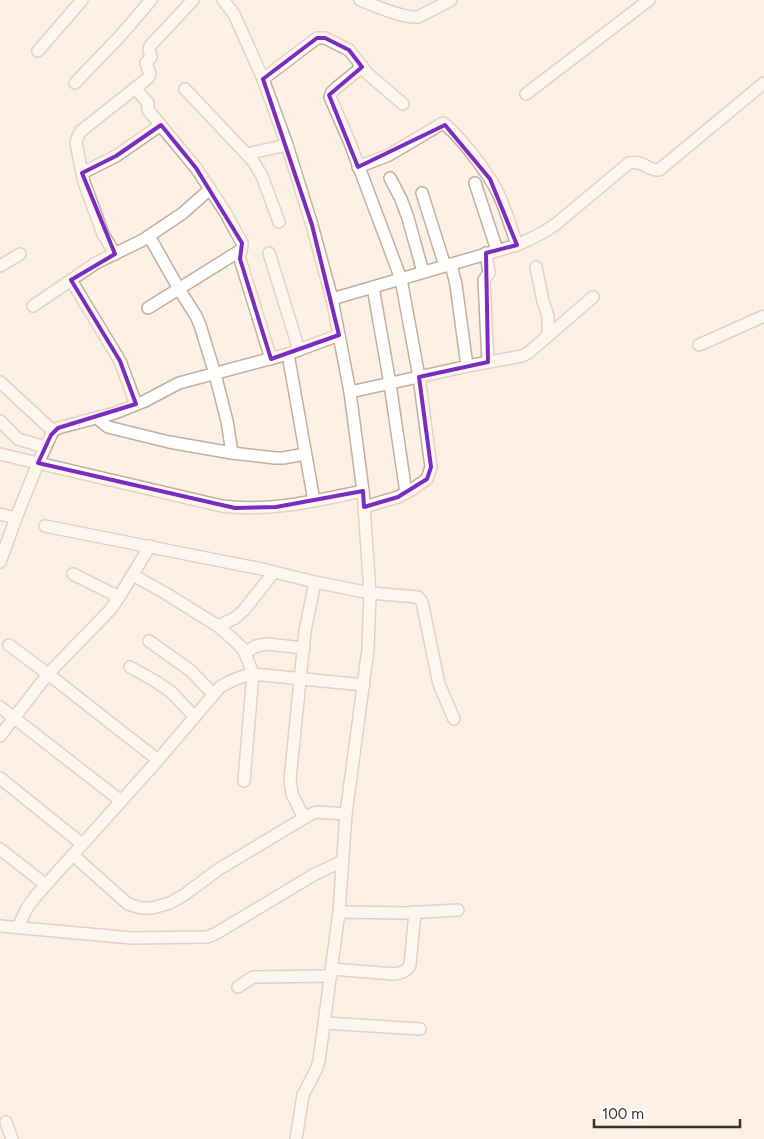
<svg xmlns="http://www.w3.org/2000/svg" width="764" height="1139" viewBox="0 0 764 1139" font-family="Figtree,sans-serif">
  <rect width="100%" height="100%" fill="#fdf0e4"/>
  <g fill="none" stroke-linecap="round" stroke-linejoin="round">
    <!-- minor casing -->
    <g stroke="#c4ae9c" stroke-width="14">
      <g id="minor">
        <path d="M 223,0 L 234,14 L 263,79 L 287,145 L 312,225 L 332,299 L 350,392 L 363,491 L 370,593 L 368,649 L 346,814 L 339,912 L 319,1061 L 316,1070 L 303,1095 L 296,1139"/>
        <path d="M 360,0 C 376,6 402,18 418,17 L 451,0"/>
        <path d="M 38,51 L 82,0"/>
        <path d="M 362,67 L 335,89 L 332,92 L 330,97 L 350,143 L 401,279 L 419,377 L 431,467 L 427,479 L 411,490 L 398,497 L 364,507"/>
        <path d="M 263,79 L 317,38 L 325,38 L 349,50 L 368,74 L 403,104"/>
        <path d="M 75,83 L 122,34 L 151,0"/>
        <path d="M 135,88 L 148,103 L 148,110 L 196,168 L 225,212 L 242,243 C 243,248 239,253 240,259 L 271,359"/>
        <path d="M 185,89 L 253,161 L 262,176 L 279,222"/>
        <path d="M 526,94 L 649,0"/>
        <path d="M 247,154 L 287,145"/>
        <path d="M 358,167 L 389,155 L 443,123 C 460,136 489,174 498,193 C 506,210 511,228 517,245"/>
        <path d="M 82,173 L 116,156 L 161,125"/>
        <path d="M 390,178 L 401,199 L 408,218 L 423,272"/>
        <path d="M 475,183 L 497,250"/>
        <path d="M 422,193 L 445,266"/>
        <path d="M 149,236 L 179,289 L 196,316 L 200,325 L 215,374 L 227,421 L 232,453"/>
        <path d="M 269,253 L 299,350"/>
        <path d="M 486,253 L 489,273 L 484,280 L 488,362"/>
        <path d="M 115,254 L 103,234 L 84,182 L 76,143 L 78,136 L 81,131 L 148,78 L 150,74 L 146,63 L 151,57 L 149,50 L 150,46 L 193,0"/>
        <path d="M 451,264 L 456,285 L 467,366"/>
        <path d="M 0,266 L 20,254"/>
        <path d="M 536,267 L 543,301 L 548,316 L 548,336"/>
        <path d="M 71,280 L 120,361 L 136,404"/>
        <path d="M 373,287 L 390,384 L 406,493"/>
        <path d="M 332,299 L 517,245 C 531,239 544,233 556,224 L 629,163 C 645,160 647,171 659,170 L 764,83"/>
        <path d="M 33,306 L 96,263 L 143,240 L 183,213 L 210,189"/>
        <path d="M 148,308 L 241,250"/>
        <path d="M 699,345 L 764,316"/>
        <path d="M 288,354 L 314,501"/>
        <path d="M 0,382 L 53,431"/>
        <path d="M 350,392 L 473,365 L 522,356 L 528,353 L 593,297"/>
        <path d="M 97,418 L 108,427 L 169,442 L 232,453 L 275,458 L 283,458 L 305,454"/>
        <path d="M 0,421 L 18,439 L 45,447"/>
        <path d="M 0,454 L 222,506 C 270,512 316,501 363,491"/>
        <path d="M 0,514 L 16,518"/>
        <path d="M 45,526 L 262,569 L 315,582 L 370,593 L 418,597 L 422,602 L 439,684 L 454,719"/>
        <path d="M 0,562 L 16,518 L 38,463 L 53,431 L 58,428 L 115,413 L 145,401 L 179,383 L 288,354 L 339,335"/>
        <path d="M 73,574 L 119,597"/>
        <path d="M 133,575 L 165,593 L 218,626 L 234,640 L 242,648 L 245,653 L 253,674 L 244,781"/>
        <path d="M 218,626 L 235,618 L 244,610 L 274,572"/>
        <path d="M 149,641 L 191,671 L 213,694"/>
        <path d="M 9,645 L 48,674 L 158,760"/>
        <path d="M 245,653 L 256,646 L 267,644 L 304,648"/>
        <path d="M 130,667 L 155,681 L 171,692 L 195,717"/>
        <path d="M 0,707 L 121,801"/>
        <path d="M 0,736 L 48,674 L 110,610 L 119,597 L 150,546"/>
        <path d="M 0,778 L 82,844"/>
        <path d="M 304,818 L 292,794 L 290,780 L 305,631 L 315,582"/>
        <path d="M 0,849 L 46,885"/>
        <path d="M 73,855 L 128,904 L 141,908 L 152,908 L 170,903 L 184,895 L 219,869 L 309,815 L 316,812 L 346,814"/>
        <path d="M 339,912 L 405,913 L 458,910"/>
        <path d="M 0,926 L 132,938 L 207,937 L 215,934 L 315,874 L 343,861"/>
        <path d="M 18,927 L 27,908 L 35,897 L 158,760 L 220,687 C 230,681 241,676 253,674 L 364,685"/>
        <path d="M 332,969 L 394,974 C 401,973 406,972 410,965 L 415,912"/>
        <path d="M 238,987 L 253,977 L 257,977 L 331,976"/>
        <path d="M 325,1023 L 420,1029"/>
        <path d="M 6,1122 L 12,1139"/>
      </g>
    </g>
    <!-- minor -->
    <use href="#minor" stroke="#fff" stroke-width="11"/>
  </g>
  <!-- marked area -->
  <path d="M0 0H764V1139H0ZM 317,38 L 325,38 L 349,50 L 362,67 L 329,95 L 358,167 L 445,125 L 490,179 L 517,245 L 486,253 L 488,362 L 419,377 L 431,467 L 427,479 L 398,497 L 364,507 L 363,491 L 276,507 L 235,508 L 38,463 L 51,435 L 58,428 L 136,404 L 120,361 L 71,280 L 115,254 L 82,173 L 116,156 L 161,125 L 196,168 L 242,243 L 240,259 L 271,359 L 339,335 L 312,225 L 263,79 Z" fill="#fdf0e4" fill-opacity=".55" fill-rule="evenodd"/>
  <path fill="none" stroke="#7b2cbf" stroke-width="4" stroke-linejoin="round" d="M 317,38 L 325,38 L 349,50 L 362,67 L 329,95 L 358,167 L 445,125 L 490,179 L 517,245 L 486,253 L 488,362 L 419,377 L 431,467 L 427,479 L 398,497 L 364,507 L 363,491 L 276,507 L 235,508 L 38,463 L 51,435 L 58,428 L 136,404 L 120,361 L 71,280 L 115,254 L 82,173 L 116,156 L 161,125 L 196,168 L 242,243 L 240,259 L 271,359 L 339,335 L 312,225 L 263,79 Z"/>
  <!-- scale -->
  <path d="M594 1119v8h146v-8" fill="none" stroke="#382f28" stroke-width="2.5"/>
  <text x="602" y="1119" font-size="15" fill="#382f28" stroke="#ffffff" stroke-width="4" paint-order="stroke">100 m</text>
</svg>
